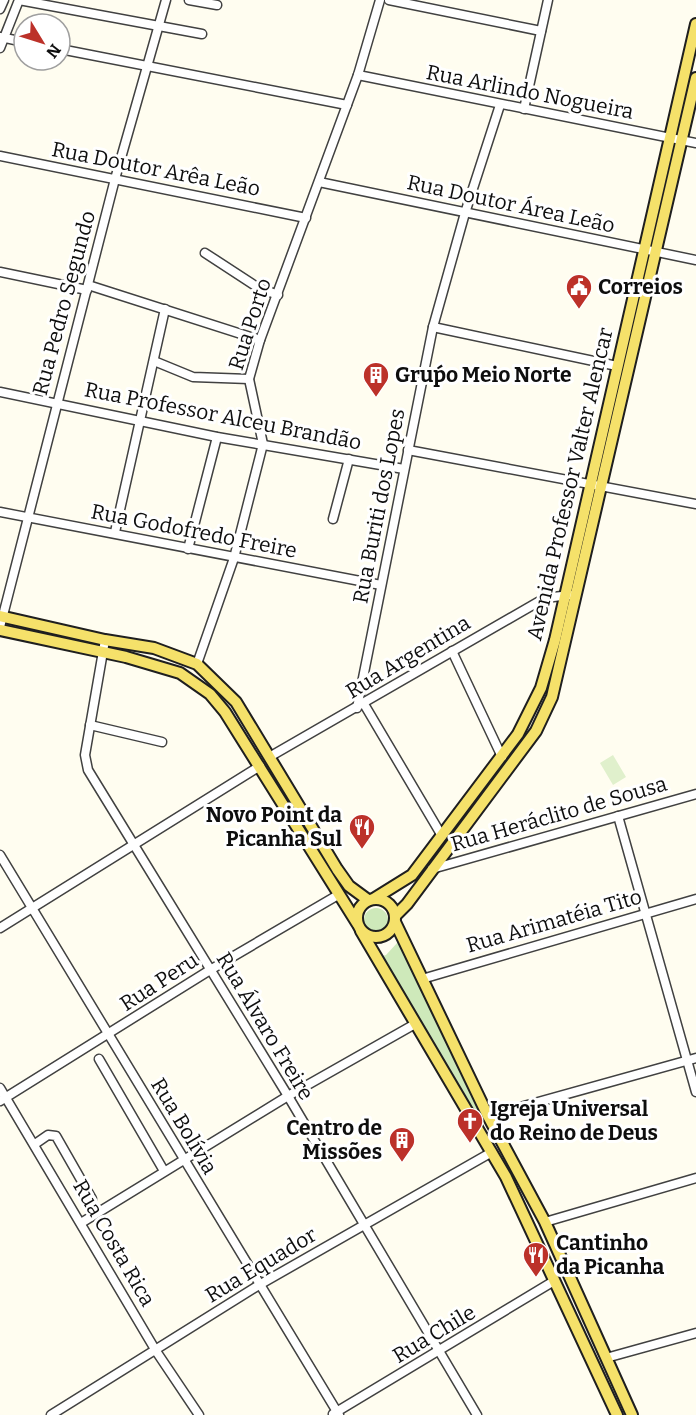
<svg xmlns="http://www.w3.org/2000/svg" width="696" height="1415" viewBox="0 0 696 1415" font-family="Bitter,serif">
  <rect width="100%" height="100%" fill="#fffdf0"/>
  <!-- green -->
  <g fill="#cee9ba">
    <circle cx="376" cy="920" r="12"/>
    <path d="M 398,942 L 482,1118 L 485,1132 L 379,957 L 386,955 Z"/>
  </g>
  <!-- pitch -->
  <path fill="#e0f0cc" d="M 613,755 L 626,777 L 613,785 L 600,763 Z"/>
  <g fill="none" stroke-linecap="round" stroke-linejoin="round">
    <!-- minor casing -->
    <g stroke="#414141" stroke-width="11">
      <g id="minor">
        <path d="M 19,0 L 202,34"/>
        <path d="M 189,0 L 217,5"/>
        <path d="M 389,0 L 541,31"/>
        <path d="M 0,9 L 4,0"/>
        <path d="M 0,37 L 24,42"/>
        <path d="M 0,48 L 19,0"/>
        <path d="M 60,49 L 347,105"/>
        <path d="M 358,75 L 696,143"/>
        <path d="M 524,109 L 548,0"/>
        <path d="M 0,156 L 306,218"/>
        <path d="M 319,182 L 696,260"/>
        <path d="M 205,253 L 257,287 L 278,295"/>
        <path d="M 0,272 L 87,290"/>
        <path d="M 88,285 L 260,340"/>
        <path d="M 433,327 L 617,366"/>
        <path d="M 154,361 L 193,377 L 249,379"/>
        <path d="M 0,392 L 217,437 L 404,469"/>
        <path d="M 408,450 L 696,504"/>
        <path d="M 0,512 L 381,585"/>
        <path d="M 333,519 L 349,459"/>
        <path d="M 115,532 L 165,309"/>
        <path d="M 188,549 L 217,437"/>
        <path d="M 0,627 L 115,179 L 166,0"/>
        <path d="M 105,640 L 85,755 L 88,770 L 288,1096 L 477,1415"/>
        <path d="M 452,651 L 502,757"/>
        <path d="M 197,664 L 234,558 L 263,444 L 249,379 L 260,340 L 358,75 L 380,0"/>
        <path d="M 364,704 L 442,836"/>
        <path d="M 357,708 L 433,327 L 465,213 L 500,105"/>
        <path d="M 90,725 L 162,742"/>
        <path d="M 271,756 L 545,598 L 570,595"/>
        <path d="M 618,816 L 696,1092"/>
        <path d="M 0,855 L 339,1415"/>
        <path d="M 432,869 L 696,794"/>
        <path d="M 0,928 L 260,766"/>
        <path d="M 422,979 L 696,899"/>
        <path d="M 99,1059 L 164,1171"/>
        <path d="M 0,1088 L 156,1351 L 199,1415"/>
        <path d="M 0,1101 L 210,970 L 338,895"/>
        <path d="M 488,1116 L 696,1058"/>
        <path d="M 35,1144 L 48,1135 L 56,1136 L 92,1199"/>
        <path d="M 545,1222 L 696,1178"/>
        <path d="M 81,1223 L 288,1096 L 415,1024"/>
        <path d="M 606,1358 L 696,1333"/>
        <path d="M 333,1414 L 554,1281"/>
        <path d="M 51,1415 L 259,1285 L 492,1152"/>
      </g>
    </g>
    <!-- major casing -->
    <g stroke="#1f1f1f" stroke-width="14">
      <g id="major">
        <path d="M 0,616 L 105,640 L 154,648 L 197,664 L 236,702 L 337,869 L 349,886 L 368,900"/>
        <path d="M 0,630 L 126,657 L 180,673 L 210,694 L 225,712 L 357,923"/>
        <path d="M 375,898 L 412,875 L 518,734 L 541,688 L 555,640 L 696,24"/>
        <circle cx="376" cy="918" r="19"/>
        <path d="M 395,916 L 407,904 L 536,731 L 552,697 L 696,78"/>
        <path d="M 395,922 L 488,1116 L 545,1222 L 632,1415"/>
        <path d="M 361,931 L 506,1177 L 617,1415"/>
      </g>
    </g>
    <!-- minor -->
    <use href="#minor" stroke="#fff" stroke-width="8"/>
    <!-- major -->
    <use href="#major" stroke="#f5e16a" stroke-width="10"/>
  </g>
  <!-- icons -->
  <defs>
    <g id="civic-pin" transform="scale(1.35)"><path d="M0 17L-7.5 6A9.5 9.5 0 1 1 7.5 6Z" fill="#bc3129" stroke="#fff"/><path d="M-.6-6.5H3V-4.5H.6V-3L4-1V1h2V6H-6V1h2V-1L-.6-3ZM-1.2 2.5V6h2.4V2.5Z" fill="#fff"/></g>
    <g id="building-pin" transform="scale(1.35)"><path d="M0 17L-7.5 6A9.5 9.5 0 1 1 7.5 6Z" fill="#bc3129" stroke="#fff"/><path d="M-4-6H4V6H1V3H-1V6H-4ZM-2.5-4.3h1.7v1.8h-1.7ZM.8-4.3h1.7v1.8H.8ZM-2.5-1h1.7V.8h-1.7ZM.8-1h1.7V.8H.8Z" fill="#fff"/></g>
    <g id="restaurant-pin" transform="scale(1.35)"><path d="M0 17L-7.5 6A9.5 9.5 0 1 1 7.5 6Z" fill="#bc3129" stroke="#fff"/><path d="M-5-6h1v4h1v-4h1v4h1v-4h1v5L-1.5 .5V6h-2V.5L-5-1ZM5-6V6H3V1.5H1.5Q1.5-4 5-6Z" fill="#fff"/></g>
    <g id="church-pin" transform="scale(1.35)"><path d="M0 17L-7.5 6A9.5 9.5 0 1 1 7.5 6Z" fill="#bc3129" stroke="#fff"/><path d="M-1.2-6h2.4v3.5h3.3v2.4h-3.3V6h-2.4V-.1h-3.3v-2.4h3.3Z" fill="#fff"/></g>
  </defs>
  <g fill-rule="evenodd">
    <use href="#civic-pin" x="579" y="287"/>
    <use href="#building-pin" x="376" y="375"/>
    <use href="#restaurant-pin" x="362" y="827"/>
    <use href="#church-pin" x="470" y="1121"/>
    <use href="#building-pin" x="402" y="1140"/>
    <use href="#restaurant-pin" x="536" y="1255"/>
  </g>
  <g text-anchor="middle" stroke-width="6" stroke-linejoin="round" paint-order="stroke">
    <!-- street labels -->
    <g font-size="21" fill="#0e0e0e" stroke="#fff">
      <text transform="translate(530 92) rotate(11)" y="7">Rua Arlindo Nogueira</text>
      <text transform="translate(156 169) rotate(11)" y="7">Rua Doutor Arêa Leão</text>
      <text transform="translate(511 204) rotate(12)" y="7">Rua Doutor Área Leão</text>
      <text transform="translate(64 303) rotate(-75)" y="7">Rua Pedro Segundo</text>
      <text transform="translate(250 324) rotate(-72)" y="7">Rua Porto</text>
      <text transform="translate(223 416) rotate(11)" y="7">Rua Professor Alceu Brandão</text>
      <text transform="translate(570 484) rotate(-77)" y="7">Avenida Professor Valter Alencar</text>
      <text transform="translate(379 506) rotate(-79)" y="7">Rua Buriti dos Lopes</text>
      <text transform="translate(194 531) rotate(11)" y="7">Rua Godofredo Freire</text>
      <text transform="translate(408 657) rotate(-31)" y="7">Rua Argentina</text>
      <text transform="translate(559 814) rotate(-16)" y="7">Rua Heráclito de Sousa</text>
      <text transform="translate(554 921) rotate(-16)" y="7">Rua Arimatéia Tito</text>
      <text transform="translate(159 982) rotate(-33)" y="7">Rua Peru</text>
      <text transform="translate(265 1026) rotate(59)" y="7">Rua Álvaro Freire</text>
      <text transform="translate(184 1126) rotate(59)" y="7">Rua Bolívia</text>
      <text transform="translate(114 1243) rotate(60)" y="7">Rua Costa Rica</text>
      <text transform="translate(261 1265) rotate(-31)" y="7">Rua Equador</text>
      <text transform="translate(434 1334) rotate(-31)" y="7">Rua Chile</text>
    </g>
    <!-- poi labels -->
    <g font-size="21" font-weight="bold" fill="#0e0e0e" stroke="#fff" text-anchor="start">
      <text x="598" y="294">Correios</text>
      <text x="395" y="382">Gruṕo Meio Norte</text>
      <text x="342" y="822" text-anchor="end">Novo Point da<tspan x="342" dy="24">Picanha Sul</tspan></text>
      <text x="490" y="1116">Igreja Universal<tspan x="490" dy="24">do Reino de Deus</tspan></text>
      <text x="382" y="1135" text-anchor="end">Centro de<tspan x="382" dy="24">Missões</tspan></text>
      <text x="556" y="1250">Cantinho<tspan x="556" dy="24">da Picanha</tspan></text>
    </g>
  </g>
  <!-- north arrow -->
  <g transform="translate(42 42) rotate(128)"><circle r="28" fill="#ffffff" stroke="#9f9f9f" stroke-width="1.5"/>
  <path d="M0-4.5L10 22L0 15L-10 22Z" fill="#bc3129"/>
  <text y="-9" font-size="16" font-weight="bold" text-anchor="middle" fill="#0e0e0e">N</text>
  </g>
</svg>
